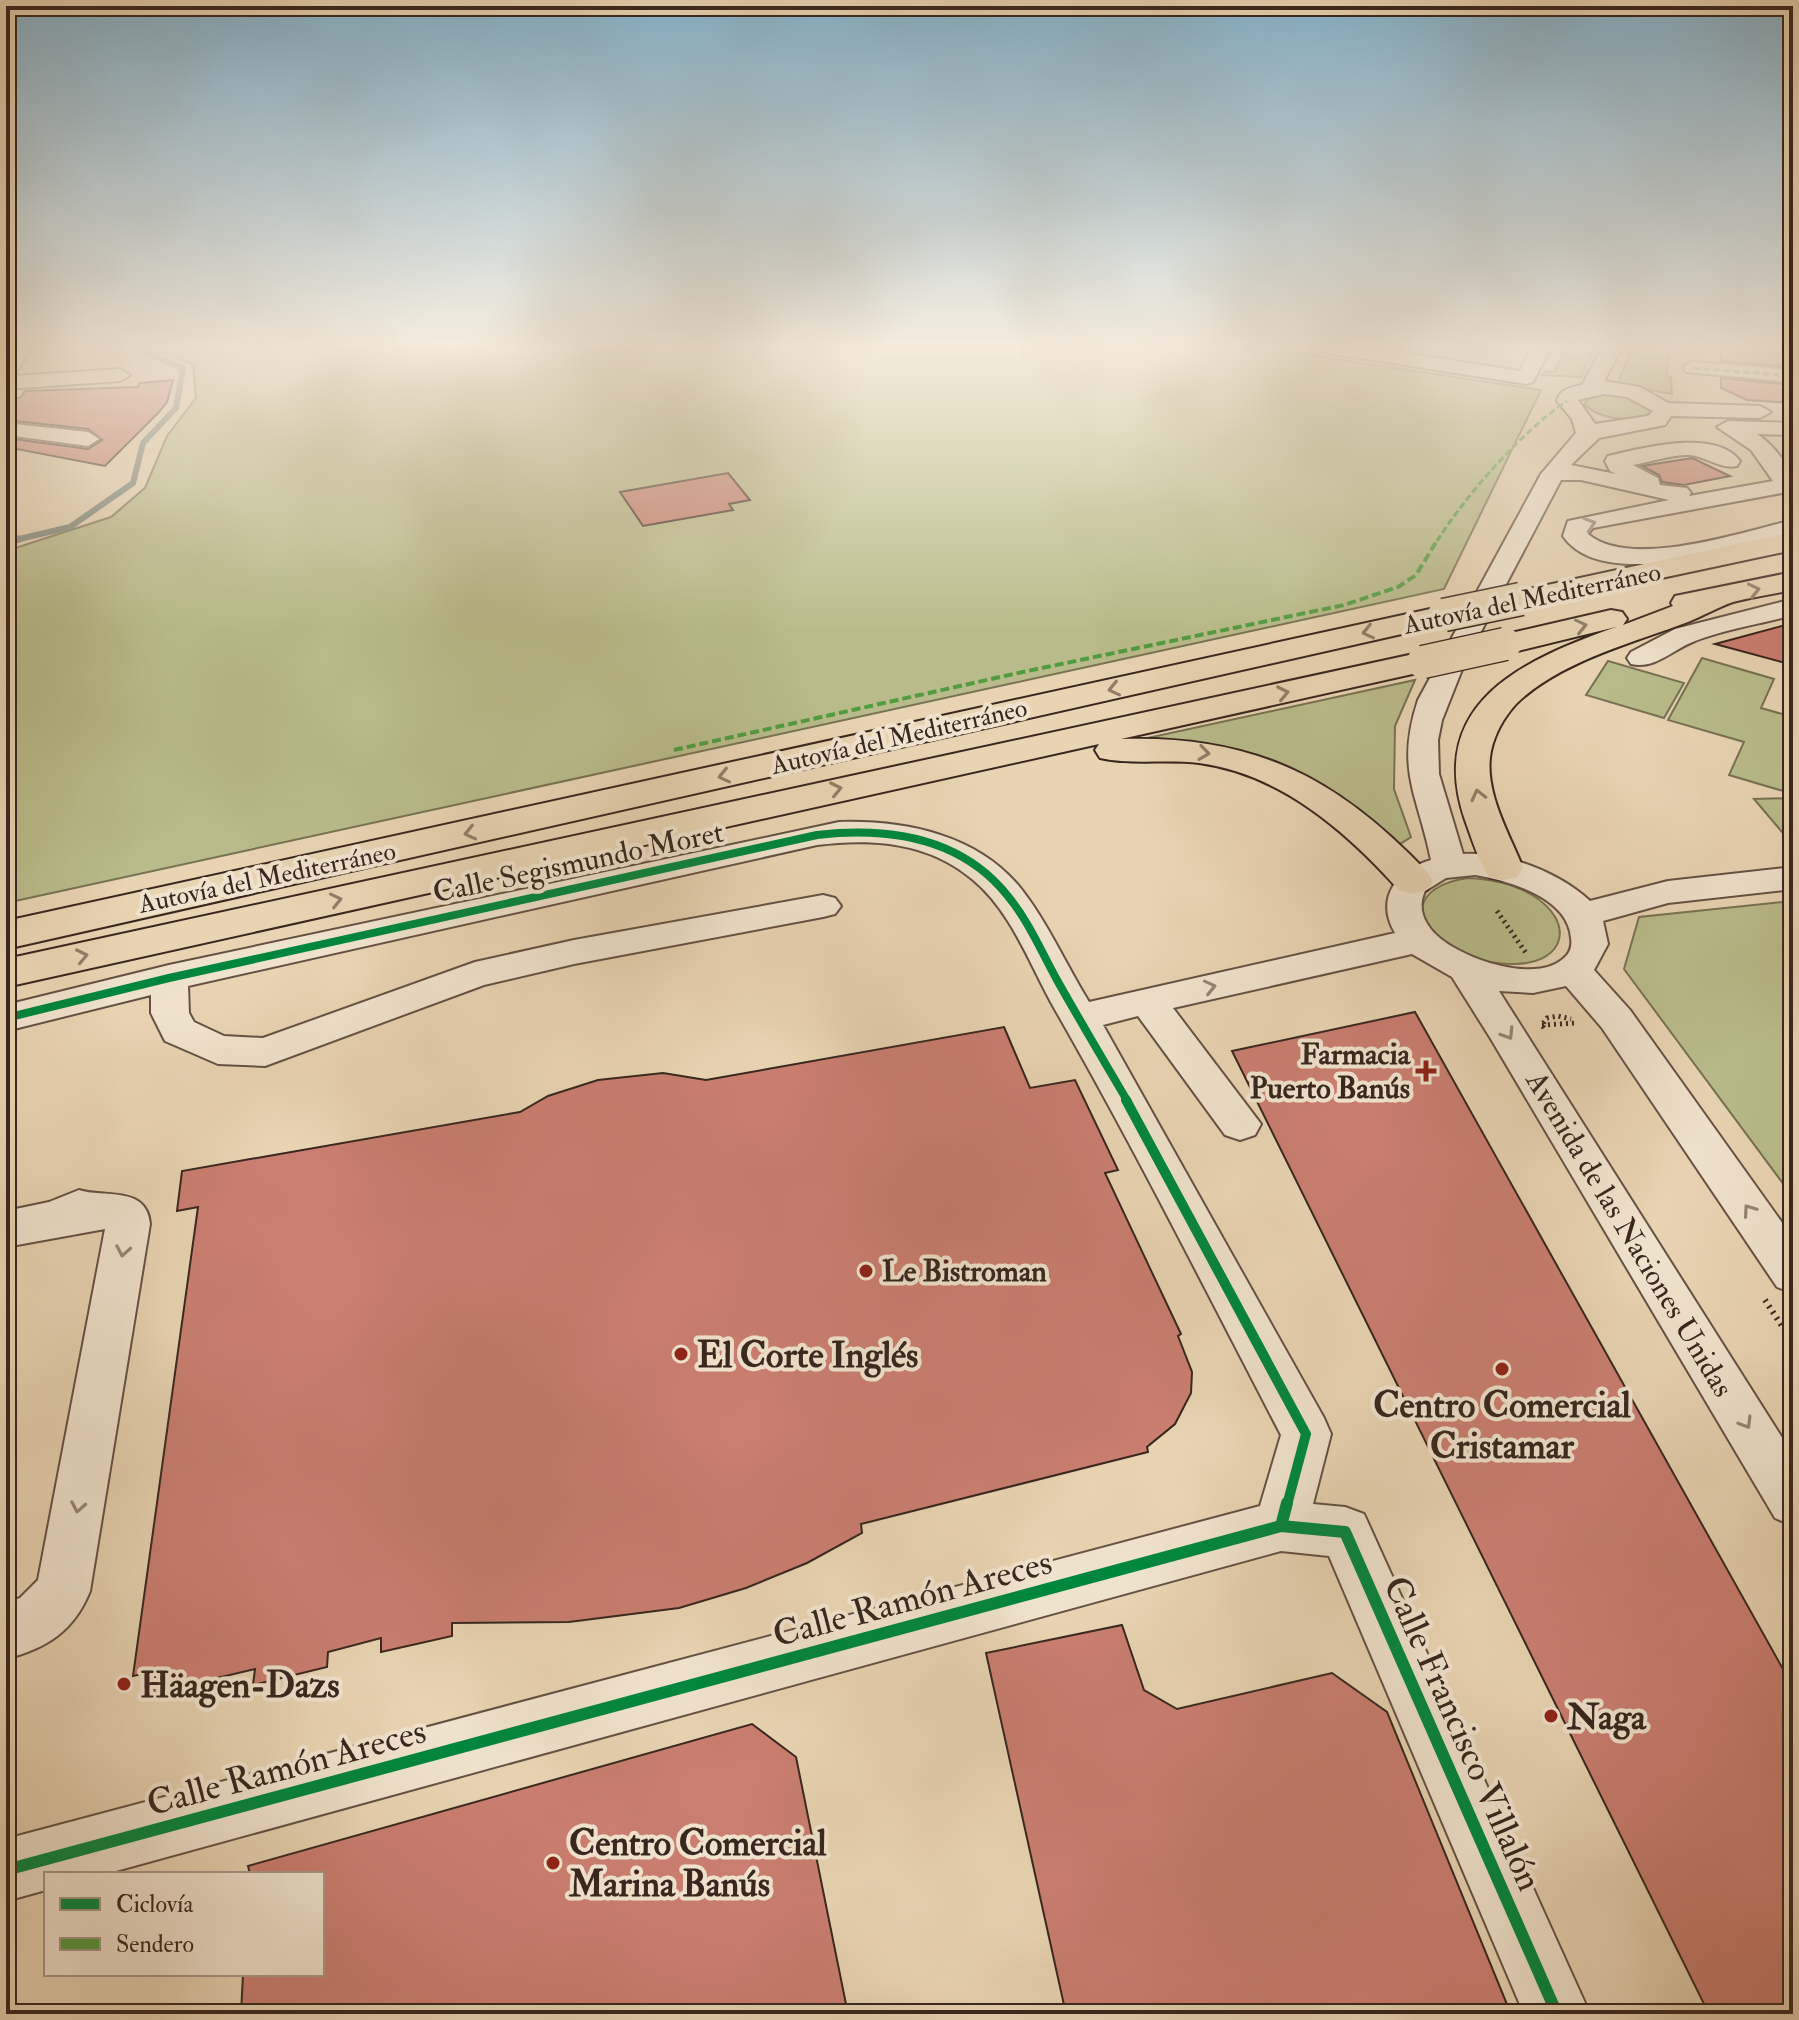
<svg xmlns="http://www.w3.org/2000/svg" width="1799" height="2020" viewBox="0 0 1799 2020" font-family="'IM FELL Double Pica',serif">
  <rect width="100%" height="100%" fill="#e8d4b3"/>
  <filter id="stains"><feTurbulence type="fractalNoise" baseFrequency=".0025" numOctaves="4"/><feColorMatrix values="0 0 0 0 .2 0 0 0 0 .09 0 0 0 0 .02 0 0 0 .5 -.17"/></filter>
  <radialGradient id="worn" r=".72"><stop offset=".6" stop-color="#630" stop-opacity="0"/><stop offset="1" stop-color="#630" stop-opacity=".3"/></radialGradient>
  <!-- green -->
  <g fill="#b9bc8a" stroke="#787254" stroke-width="2">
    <path d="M 152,347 L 1175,347 L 1309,355 L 1541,390 L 1444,589 L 6,903 L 6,551 L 111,517 L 145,488 L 167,436 L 196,398 L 193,365 Z"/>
    <path d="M 1567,347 L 1594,347 L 1581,377 L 1542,375 L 1546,371 L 1554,372 Z"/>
    <path d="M 1633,347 L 1670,347 L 1666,374 L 1671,377 L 1672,394 L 1617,384 Z"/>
    <path d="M 1610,394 L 1636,399 L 1650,407 L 1651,413 C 1633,424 1598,419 1584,404 L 1591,396 Z"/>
    <path d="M 1702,658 L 1774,679 L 1761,708 L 1793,717 L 1793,794 L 1729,775 L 1744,742 L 1668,720 Z"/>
    <path d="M 1608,661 L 1684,683 L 1664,718 L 1586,695 Z"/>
    <path d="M 1415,680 L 1395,726 L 1394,789 L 1411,837 L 1400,844 L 1337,797 L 1218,749 L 1143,739 Z"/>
    <path d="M 1793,798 L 1793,845 L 1754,799 Z"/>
    <path d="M 1468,878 C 1490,879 1512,883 1532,895 C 1575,921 1567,963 1515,964 C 1495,964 1474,960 1456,950 C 1407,924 1411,886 1468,878 Z"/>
    <path d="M 1793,901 L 1793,1197 L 1624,969 L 1639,917 Z"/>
  </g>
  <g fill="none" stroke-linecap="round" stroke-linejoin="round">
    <!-- stream-far1 -->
    <path stroke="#717e75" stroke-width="6" d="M 11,541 L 70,527 L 133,483 L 143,443 L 176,408 L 183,368 L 131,347"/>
    <!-- stream -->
    <path stroke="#717e75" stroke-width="7" d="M 6,542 L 19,539"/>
  </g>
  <!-- building -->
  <g fill="#ca7e71" stroke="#38271f" stroke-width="2">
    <path d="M 1721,347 L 1793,348 L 1793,367 L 1721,361 Z"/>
    <path d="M 1721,378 L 1793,385 L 1793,403 L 1747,400 L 1721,388 Z"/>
    <path d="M 173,380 L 167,402 L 159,412 L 105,466 L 6,447 L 6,438 L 88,449 L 102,440 L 88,429 L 6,420 L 6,398 L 20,398 L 25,391 L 138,387 L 139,383 Z"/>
    <path d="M 1692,458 L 1730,476 L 1684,485 L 1662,482 L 1659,475 L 1642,466 Z"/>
    <path d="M 728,473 L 750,500 L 729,504 L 733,510 L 643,526 L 620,492 Z"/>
    <path d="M 1793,623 L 1793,665 L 1715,644 Z"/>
    <path d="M 1415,1012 L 1793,1687 L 1793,2014 L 1709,2014 L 1232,1051 Z"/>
    <path d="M 1004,1027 L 1030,1088 L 1075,1080 L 1118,1170 L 1105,1173 L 1181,1334 L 1178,1336 L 1192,1372 L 1191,1393 L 1175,1424 L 1147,1447 L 1148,1452 L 861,1524 L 862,1533 L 807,1563 L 746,1588 L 679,1608 L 569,1622 L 452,1623 L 452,1636 L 381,1652 L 381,1638 L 328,1652 L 327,1667 L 253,1685 L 255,1669 L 153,1693 L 156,1671 L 133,1676 L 198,1207 L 177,1211 L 182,1171 L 520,1112 L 548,1096 L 598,1080 L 663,1073 L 706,1080 Z"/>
    <path d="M 1122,1625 L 1144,1690 L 1177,1709 L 1332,1673 L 1387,1712 L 1511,2014 L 1066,2014 L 986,1653 Z"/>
    <path d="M 752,1724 L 796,1757 L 848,2014 L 241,2014 L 243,1974 L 322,1974 L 322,1874 L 250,1874 L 248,1866 Z"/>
  </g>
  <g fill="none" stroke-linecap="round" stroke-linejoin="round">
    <!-- minor casing -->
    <g stroke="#645244" stroke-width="4">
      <g id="minor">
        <path d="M 13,347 L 32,347 L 14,376 L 120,369 L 130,375 L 120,381 L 6,389 L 6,358 Z"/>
        <path d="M 1319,347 L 1368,347 L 1520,371 L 1532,347 L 1551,347 L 1533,382 L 1526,384 L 1328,353 Z"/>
        <path d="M 1603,347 L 1622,347 L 1604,381 L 1640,387 L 1668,403 L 1760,406 L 1771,412 L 1760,418 L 1671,416 L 1665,425 L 1599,438 L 1571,465 L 1616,474 L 1610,471 L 1605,461 L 1608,456 C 1642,448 1716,428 1740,461 L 1737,466 C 1719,470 1704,454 1686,455 C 1668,456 1650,462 1633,465 L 1658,478 L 1660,485 L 1687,488 L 1691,493 L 1689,496 L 1773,481 L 1751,450 L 1717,427 L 1728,421 L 1793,423 L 1793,435 L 1757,434 C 1773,444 1793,469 1793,487 L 1782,493 L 1593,528 L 1588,534 C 1630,570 1743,532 1793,520 L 1793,534 C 1738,548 1602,593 1563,536 L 1568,521 L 1669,500 L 1581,480 L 1561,480 L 1465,662 L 1442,720 L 1438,740 L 1439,774 L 1463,854 C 1506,851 1560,873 1590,901 L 1668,881 L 1793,867 L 1793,889 L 1668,903 L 1603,921 L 1608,944 L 1594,970 L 1630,1010 L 1793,1238 L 1793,1293 L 1777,1287 L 1602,1028 L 1566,986 L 1533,993 L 1499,991 L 1793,1455 L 1793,1526 L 1775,1518 L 1491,1039 L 1452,977 L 1412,954 L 1173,1008 L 1261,1124 L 1255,1135 L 1240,1140 L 1225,1135 L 1138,1016 L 1103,1025 L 1324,1418 L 1331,1434 L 1313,1504 L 1345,1507 L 1364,1514 L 1590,2014 L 1524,2014 L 1329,1556 L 1281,1551 L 105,1874 L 46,1874 L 46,1890 L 6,1901 L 6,1839 L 1260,1506 L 1281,1435 C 1206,1291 1134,1147 1053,1006 C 1029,963 1011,911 972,879 C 928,842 872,838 817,845 L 188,986 L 189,1013 L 194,1022 L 224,1036 L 263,1038 L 475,962 L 574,940 L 823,895 L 835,898 L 841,906 L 835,914 L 823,917 L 574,964 L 484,985 L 265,1066 L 218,1064 L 165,1041 L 151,1013 L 151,995 L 6,1031 L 6,1005 L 169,965 L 839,822 C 906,820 979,835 1022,890 C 1049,925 1066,965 1089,1002 L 1395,933 C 1375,899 1396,870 1431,860 C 1418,795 1395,770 1418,700 L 1541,474 L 1576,433 L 1572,419 L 1557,401 C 1560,389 1571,387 1582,385 ZM 1604,394 L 1627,397 L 1653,411 L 1648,416 L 1595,424 L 1578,400 ZM 1475,875 C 1509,881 1568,897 1571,938 C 1572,945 1571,950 1567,955 C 1541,986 1467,960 1441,939 C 1426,927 1416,910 1425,891 L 1446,878 Z"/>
        <path d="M 1693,362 L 1793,370 L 1793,382 L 1686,372 L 1683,368 L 1686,364 Z"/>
        <path d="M 6,423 L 88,432 L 99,439 L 88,446 L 6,435 Z"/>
        <path d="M 1793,599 L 1793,615 C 1761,624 1725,629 1695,641 C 1673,649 1655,670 1631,664 L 1627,658 L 1631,652 L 1675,629 Z"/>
        <path d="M 79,1190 C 103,1198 147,1185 150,1224 L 90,1591 C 74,1631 47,1648 6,1659 L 6,1603 L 20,1598 L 38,1580 L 105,1229 L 6,1247 L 6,1211 L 49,1202 Z"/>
      </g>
    </g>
    <!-- highway casing -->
    <g stroke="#38271f" stroke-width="4">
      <g id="highway">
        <path d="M 1793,532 L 1793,550 L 1521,608 L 1510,605 L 1506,599 L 1510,593 Z"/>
        <path d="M 1793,572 L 1793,590 C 1773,594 1752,597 1733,602 C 1718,607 1703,616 1688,622 C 1635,642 1559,662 1517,703 C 1504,717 1495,733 1491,751 C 1483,790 1509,833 1523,868 L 1517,877 L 1503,880 L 1489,877 C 1478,860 1472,839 1465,820 C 1425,703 1523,660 1616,627 L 1505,654 L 1494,651 L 1489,644 L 1494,637 L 1611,610 L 1622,612 L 1627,619 L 1623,625 L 1673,606 L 1671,603 L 1675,596 Z"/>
        <path d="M 1444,606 L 1455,608 L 1460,615 L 1455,622 L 6,949 L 6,921 Z"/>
        <path d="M 1423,652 L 1435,655 L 1439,662 L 1435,669 L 1121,739 C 1254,735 1337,777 1427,872 L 1433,881 L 1427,890 L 1413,894 L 1399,890 C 1346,831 1281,774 1199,763 C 1167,759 1132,765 1100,758 L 1095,750 L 1099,744 L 6,987 L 6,959 Z"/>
      </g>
    </g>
    <!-- path-far1 -->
    <g stroke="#38271f" stroke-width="5" stroke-dasharray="2 4" stroke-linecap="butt">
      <path d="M 1497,911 L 1526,953"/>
      <path d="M 1542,1025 L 1576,1023"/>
      <path d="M 1544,1028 L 1542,1025 L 1547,1018 L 1558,1016 L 1571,1019"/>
    </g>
    <!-- path -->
    <path stroke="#38271f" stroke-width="6" stroke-dasharray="2 5" stroke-linecap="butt" d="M 1765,1300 L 1793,1343"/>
    <!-- minor -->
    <use href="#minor" fill="#f0e3ce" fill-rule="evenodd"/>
    <!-- highway -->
    <use href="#highway" fill="#e8d4b3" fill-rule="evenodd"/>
    <!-- highway-bridge casing -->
    <g stroke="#38271f" stroke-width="35" stroke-linecap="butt">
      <g id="highway-bridge">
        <path d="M 1444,615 L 1521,599"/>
        <path d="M 1423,662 L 1505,644"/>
      </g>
    </g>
    <!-- highway-bridge -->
    <use href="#highway-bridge" stroke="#e8d4b3" stroke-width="32"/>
    <!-- quiet-far1 -->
    <g stroke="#529c3f" stroke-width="3" stroke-dasharray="7 3" stroke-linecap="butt">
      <path d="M 1693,368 L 1793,376"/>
      <path d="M 1437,541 C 1467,494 1521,432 1567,401"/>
    </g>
    <!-- quiet -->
    <path stroke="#529c3f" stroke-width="4" stroke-dasharray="9 4" stroke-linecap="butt" d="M 674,750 L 1018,673 L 1344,605 L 1398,587 L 1416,575 L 1438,539"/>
    <!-- cycleway-far2 casing -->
    <g stroke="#f0e3ce" stroke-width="13">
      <path id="cycleway-far2" d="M 6,1018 L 169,978 L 817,835 C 887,827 960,837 1007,895 C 1028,920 1041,951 1057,980 C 1080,1021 1104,1061 1128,1102"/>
    </g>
    <!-- cycleway-far1 casing -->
    <g stroke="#f0e3ce" stroke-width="15">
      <path id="cycleway-far1" d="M 1126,1100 L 1306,1434 L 1287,1505"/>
    </g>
    <!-- cycleway casing -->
    <g stroke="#f0e3ce" stroke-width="17">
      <g id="cycleway">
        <path d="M 1281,1526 L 1287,1503"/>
        <path d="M 6,1870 L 1281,1526 L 1345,1532 L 1557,2014"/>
      </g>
    </g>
    <!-- cycleway-far2 -->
    <use href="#cycleway-far2" stroke="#00873e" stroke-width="8"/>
    <!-- cycleway-far1 -->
    <use href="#cycleway-far1" stroke="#00873e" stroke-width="10"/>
    <!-- cycleway -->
    <use href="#cycleway" stroke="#00873e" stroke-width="12"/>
  </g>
  <!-- one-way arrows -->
  <defs><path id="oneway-chevron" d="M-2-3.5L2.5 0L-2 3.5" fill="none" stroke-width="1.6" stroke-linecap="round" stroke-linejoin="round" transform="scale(2)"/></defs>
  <g stroke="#948576">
    <use href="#oneway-chevron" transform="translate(1590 524) rotate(-18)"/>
    <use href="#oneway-chevron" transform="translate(1210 987) rotate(-13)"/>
    <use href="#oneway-chevron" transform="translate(1508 1034) rotate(58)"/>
    <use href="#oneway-chevron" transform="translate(1749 1210) rotate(-125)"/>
    <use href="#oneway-chevron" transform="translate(123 1251) rotate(100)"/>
    <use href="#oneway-chevron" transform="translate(1746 1423) rotate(59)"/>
    <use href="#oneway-chevron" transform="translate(78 1507) rotate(100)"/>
  </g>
  <g stroke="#907e69">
    <use href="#oneway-chevron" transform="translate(1754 590) rotate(-13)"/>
    <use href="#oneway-chevron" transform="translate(1581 626) rotate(-13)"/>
    <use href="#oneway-chevron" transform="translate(1368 632) rotate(167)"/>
    <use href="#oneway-chevron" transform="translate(1114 689) rotate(167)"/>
    <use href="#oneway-chevron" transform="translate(1283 693) rotate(-12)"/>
    <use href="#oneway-chevron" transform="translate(1204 753) rotate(8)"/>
    <use href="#oneway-chevron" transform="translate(724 776) rotate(167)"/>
    <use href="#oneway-chevron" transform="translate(836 789) rotate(-12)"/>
    <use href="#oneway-chevron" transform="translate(1478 795) rotate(-103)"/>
    <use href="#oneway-chevron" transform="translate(470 833) rotate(167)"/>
    <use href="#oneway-chevron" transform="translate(336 900) rotate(-13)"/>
    <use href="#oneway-chevron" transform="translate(82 956) rotate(-12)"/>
  </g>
  <!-- sky -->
  <linearGradient id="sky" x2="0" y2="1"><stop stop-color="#87b6d1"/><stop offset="0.55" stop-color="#f5ecdd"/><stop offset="1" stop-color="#f5ecdd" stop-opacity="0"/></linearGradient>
  <rect width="1799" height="630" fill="url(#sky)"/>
  <!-- markers -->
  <g fill="#8f2418" stroke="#f0e3ce" stroke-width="3">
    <path d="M1422 1059h8v8h8v8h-8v8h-8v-8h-8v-8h8z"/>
    <circle cx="866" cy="1271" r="8"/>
    <circle cx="681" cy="1354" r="8"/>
    <circle cx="1502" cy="1369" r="8"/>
    <circle cx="124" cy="1684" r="8"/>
    <circle cx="1551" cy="1716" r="8"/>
    <circle cx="553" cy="1863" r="8"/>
  </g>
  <g text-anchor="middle" stroke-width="8" stroke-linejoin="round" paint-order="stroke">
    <!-- far-street labels -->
    <g font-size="26" fill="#38271f" stroke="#f0e3ce">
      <text transform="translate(1532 598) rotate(-12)" y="9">Autovía del Mediterráneo</text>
      <text transform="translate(899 736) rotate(-13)" y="9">Autovía del Mediterráneo</text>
      <text transform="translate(267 877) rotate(-12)" y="9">Autovía del Mediterráneo</text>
    </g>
    <!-- street labels -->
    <g font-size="30" fill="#38271f" stroke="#f0e3ce">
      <text transform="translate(578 862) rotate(-12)" y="10">Calle Segismundo Moret</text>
      <text transform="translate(1630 1234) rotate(59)" y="10">Avenida de las Naciones Unidas</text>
    </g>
    <!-- poi labels -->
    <g font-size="30" font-weight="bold" fill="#38271f" stroke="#f0e3ce" text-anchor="end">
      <text x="1410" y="1064">Farmacia<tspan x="1410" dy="34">Puerto Banús</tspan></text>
      <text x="882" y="1281" text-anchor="start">Le Bistroman</text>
    </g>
    <!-- near-poi labels -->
    <g font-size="36" font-weight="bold" fill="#38271f" stroke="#f0e3ce" text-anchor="start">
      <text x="697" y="1367">El Corte Inglés</text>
      <text x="1502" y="1417" text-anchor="middle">Centro Comercial<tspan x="1502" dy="41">Cristamar</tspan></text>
      <text x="140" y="1697">Häagen-Dazs</text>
      <text x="1567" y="1729">Naga</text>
      <text x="569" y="1855">Centro Comercial<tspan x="569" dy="41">Marina Banús</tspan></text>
    </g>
    <!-- near-street labels -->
    <g font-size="36" fill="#38271f" stroke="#f0e3ce">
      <text transform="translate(912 1597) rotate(-15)" y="13">Calle Ramón Areces</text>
      <text transform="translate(1464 1733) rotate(66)" y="13">Calle Francisco Villalón</text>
      <text transform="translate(286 1766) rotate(-15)" y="13">Calle Ramón Areces</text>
    </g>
  </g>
  <!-- margin -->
  <rect width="1799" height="2020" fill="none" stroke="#e8d4b3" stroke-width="32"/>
  <rect x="8" y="8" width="1783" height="2004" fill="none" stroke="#38271f" stroke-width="4"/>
  <rect x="16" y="16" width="1767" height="1988" fill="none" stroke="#38271f" stroke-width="2"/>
  <!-- legend -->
  <rect x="44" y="1872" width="280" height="104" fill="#f0e3ce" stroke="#a69888" stroke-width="2"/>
  <rect x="60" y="1898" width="40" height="12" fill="#00873e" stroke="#a69888" stroke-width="2"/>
  <text x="116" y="1912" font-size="24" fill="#38271f">Ciclovía</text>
  <rect x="60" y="1938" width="40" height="12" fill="#529c3f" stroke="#a69888" stroke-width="2"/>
  <text x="116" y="1952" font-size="24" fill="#38271f">Sendero</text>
  <rect width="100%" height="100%" filter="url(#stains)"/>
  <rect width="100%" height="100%" fill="url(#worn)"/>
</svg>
